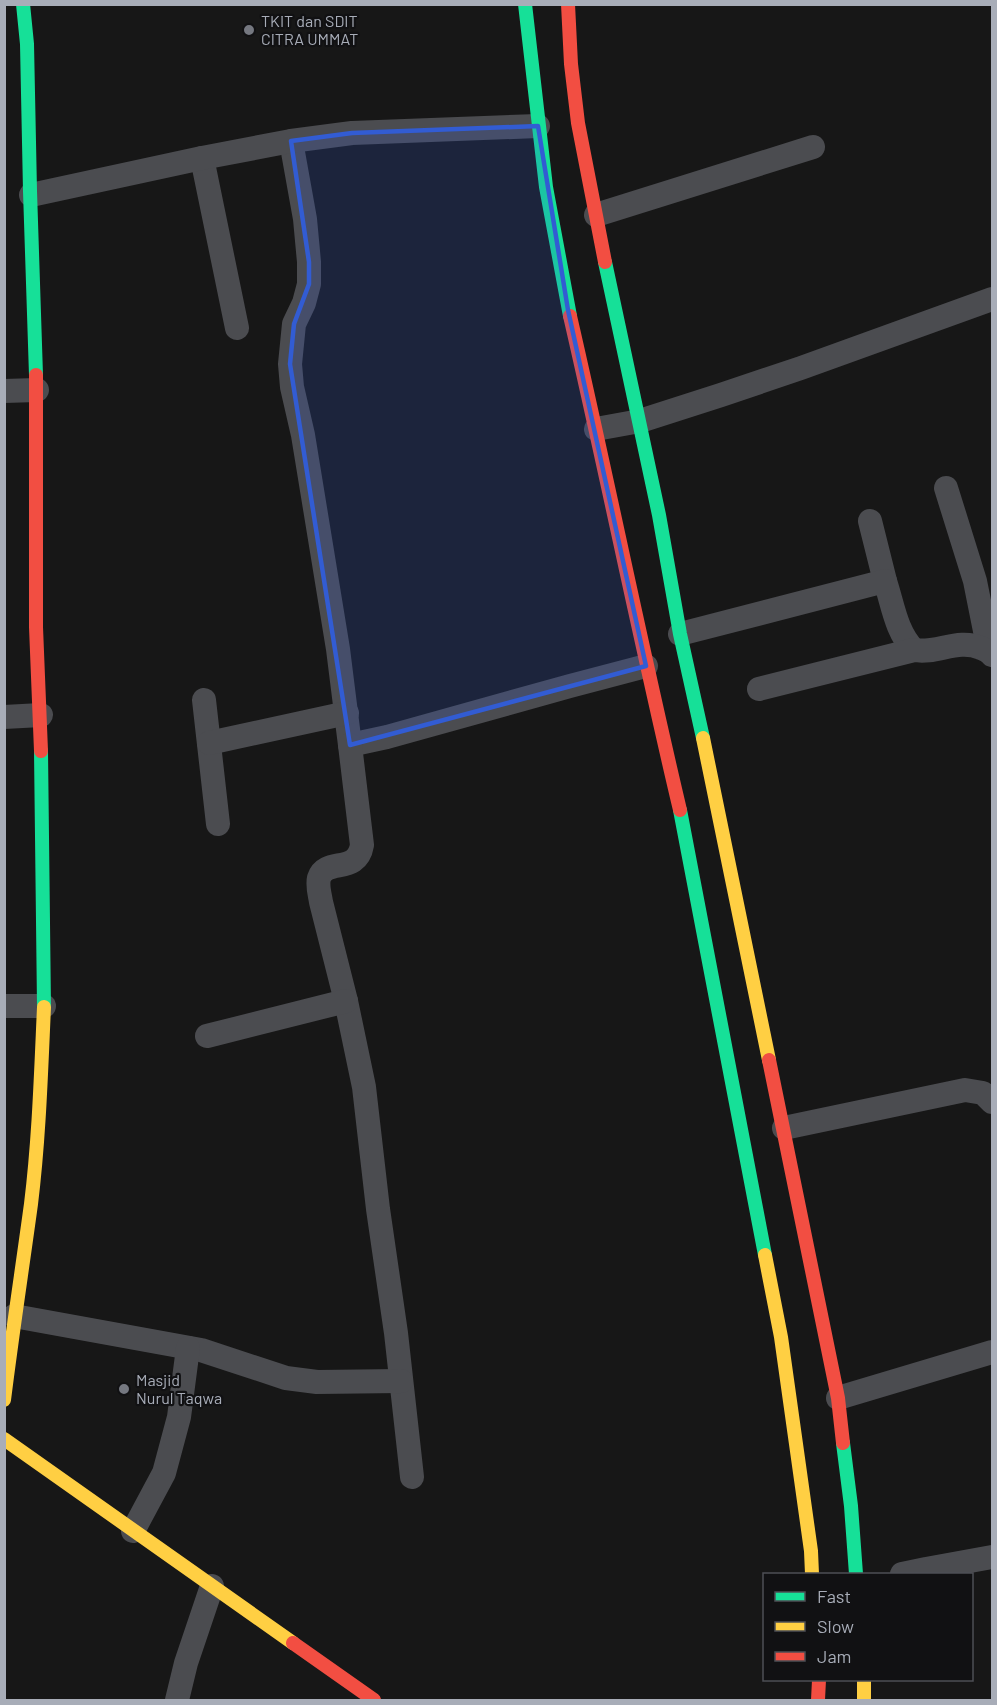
<svg xmlns="http://www.w3.org/2000/svg" width="997" height="1705" viewBox="0 0 997 1705" font-family="Barlow,sans-serif">
  <rect width="100%" height="100%" fill="#171717"/>
  <g fill="none" stroke-linecap="round" stroke-linejoin="round">
    <!-- street -->
    <g stroke="#4b4c50" stroke-width="24">
      <path d="M 291,141 L 305,219 L 309,262 L 309,284 L 304,303 L 294,324 L 290,364 L 292,387 L 303,435 L 338,649 L 350,745 L 387,737 L 570,686 L 646,666"/>
      <path d="M 202,158 L 237,328"/>
      <path d="M 31,195 L 202,158 L 291,141 L 352,133 L 538,126"/>
      <path d="M 596,215 L 813,147"/>
      <path d="M 4,391 L 37,390"/>
      <path d="M 596,429 L 640,421 L 721,395 L 801,368 L 992,299"/>
      <path d="M 946,488 L 975,581 L 989,651"/>
      <path d="M 870,521 L 885,581"/>
      <path d="M 680,634 L 885,581 C 893,605 896,632 914,650"/>
      <path d="M 759,689 L 914,650 C 937,654 958,638 981,648 C 986,650 989,651 992,655"/>
      <path d="M 204,700 L 218,824"/>
      <path d="M 4,717 L 41,715"/>
      <path d="M 209,743 L 347,713"/>
      <path d="M 350,745 L 362,845 C 357,875 326,857 319,878 C 317,886 320,895 321,902 L 346,1001 L 364,1087 L 378,1209 L 396,1333 L 412,1477"/>
      <path d="M 4,1006 L 44,1006"/>
      <path d="M 207,1036 L 346,1001"/>
      <path d="M 784,1128 L 965,1090 L 983,1093 L 992,1102"/>
      <path d="M 14,1316 L 201,1350 L 286,1378 L 317,1382 L 401,1381"/>
      <path d="M 838,1398 L 992,1352"/>
      <path d="M 133,1531 L 164,1473 L 179,1417 L 188,1348"/>
      <path d="M 902,1574 L 926,1569 L 992,1557"/>
      <path d="M 177,1700 L 186,1663 L 212,1586"/>
    </g>
    <!-- fast -->
    <g stroke="#16e098" stroke-width="14">
      <path d="M 23,4 L 27,44 L 30,191 L 36,375"/>
      <path d="M 525,4 L 546,187 L 570,316"/>
      <path d="M 605,262 L 659,515 L 680,634 L 703,738"/>
      <path d="M 41,751 L 44,1007"/>
      <path d="M 680,810 L 765,1255"/>
      <path d="M 843,1443 L 851,1506 L 856,1574"/>
    </g>
    <!-- slow -->
    <g stroke="#ffcf43" stroke-width="14">
      <path d="M 703,738 L 769,1060"/>
      <path d="M 765,1255 L 781,1337 L 811,1551 L 812,1574"/>
      <path d="M 4,1400 C 12,1335 22,1270 31,1204 C 39,1139 41,1073 44,1007"/>
      <path d="M 4,1439 L 293,1643"/>
      <path d="M 864,1680 L 864,1700"/>
    </g>
    <!-- jam -->
    <g stroke="#f24e42" stroke-width="14">
      <path d="M 568,4 L 571,64 L 578,123 L 605,262"/>
      <path d="M 570,316 C 608,481 641,646 680,810"/>
      <path d="M 36,375 L 36,627 L 41,751"/>
      <path d="M 769,1060 L 838,1398 L 843,1443"/>
      <path d="M 293,1643 L 374,1700"/>
      <path d="M 818,1700 L 819,1680"/>
    </g>
  </g>
  <!-- marked area -->
  <path fill="#325cd3" fill-opacity="0.2" stroke="#325cd3" stroke-width="4.5" stroke-linejoin="round" d="M 538,126 L 568,310 L 646,666 L 350,745 L 290,364 L 294,324 L 309,284 L 309,262 L 291,141 L 352,133 Z"/>
  <!-- markers -->
  <g fill="#757880" stroke="#111113" stroke-width="2">
    <circle cx="249" cy="30" r="6"/>
    <circle cx="124" cy="1389" r="6"/>
  </g>
  <g text-anchor="middle" stroke-width="4.5" stroke-linejoin="round" paint-order="stroke">
    <!-- poi labels -->
    <g font-size="16" fill="#a8adb8" stroke="#111113" text-anchor="start">
      <text x="261" y="27">TKIT dan SDIT<tspan x="261" dy="18">CITRA UMMAT</tspan></text>
      <text x="136" y="1386">Masjid<tspan x="136" dy="18">Nurul Taqwa</tspan></text>
    </g>
  </g>
  <!-- border -->
  <rect width="997" height="1705" fill="none" stroke="#a8adb8" stroke-width="12"/>
  <!-- legend -->
  <rect x="763" y="1573" width="210" height="108" fill="#111113" stroke="#4d4f55" stroke-width="1.5"/>
  <rect x="775" y="1592" width="30" height="9" fill="#16e098" stroke="#4d4f55" stroke-width="1.5"/>
  <text x="817" y="1603" font-size="18" fill="#a8adb8">Fast</text>
  <rect x="775" y="1622" width="30" height="9" fill="#ffcf43" stroke="#4d4f55" stroke-width="1.5"/>
  <text x="817" y="1633" font-size="18" fill="#a8adb8">Slow</text>
  <rect x="775" y="1652" width="30" height="9" fill="#f24e42" stroke="#4d4f55" stroke-width="1.5"/>
  <text x="817" y="1663" font-size="18" fill="#a8adb8">Jam</text>
</svg>
